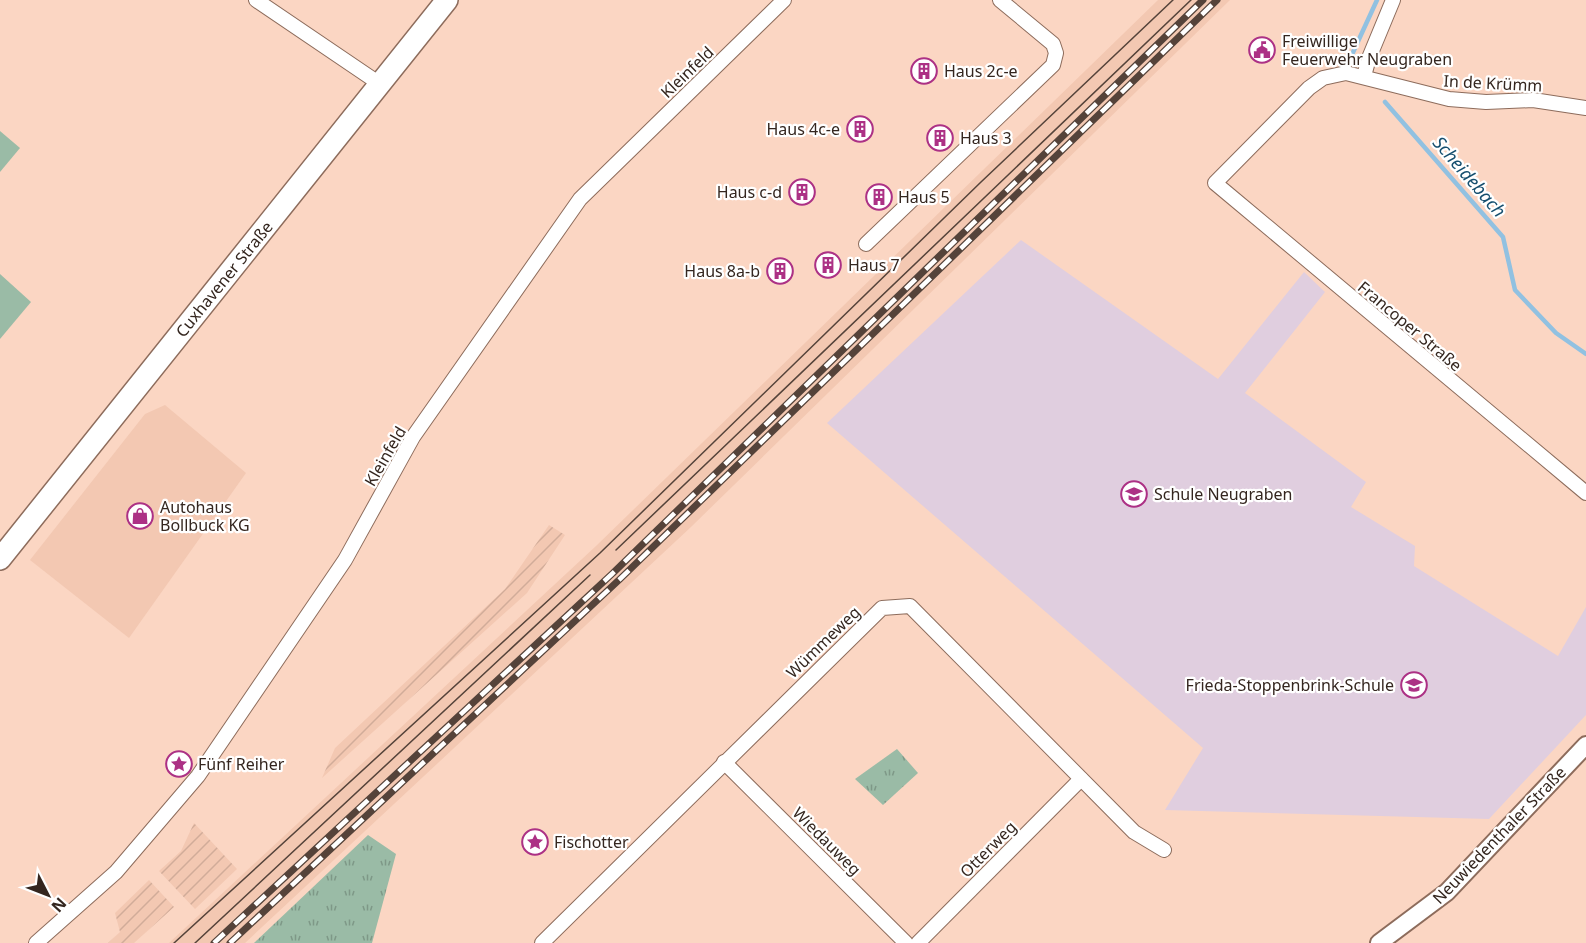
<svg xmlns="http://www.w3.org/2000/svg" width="1586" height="943" viewBox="0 0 1586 943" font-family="'Noto Sans',sans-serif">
  <defs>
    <pattern id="industrial-furrows" width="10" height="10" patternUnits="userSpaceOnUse" patternTransform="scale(1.5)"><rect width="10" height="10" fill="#f3c8b2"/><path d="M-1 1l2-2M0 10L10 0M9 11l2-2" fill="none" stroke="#d1ac99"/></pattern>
    <pattern id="grass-tufts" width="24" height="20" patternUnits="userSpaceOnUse" patternTransform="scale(1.5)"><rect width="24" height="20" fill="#9abba6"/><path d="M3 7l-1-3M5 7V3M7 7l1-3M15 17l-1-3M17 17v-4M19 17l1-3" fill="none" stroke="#7e9887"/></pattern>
  </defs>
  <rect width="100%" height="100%" fill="#fbd6c3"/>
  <!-- built -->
  <g fill="#f3c8b2">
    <path d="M 1158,0 L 1230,0 L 691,527 L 245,943 L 169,943 L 596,546 Z"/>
    <path d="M 165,405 L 246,473 L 129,638 L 30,560 L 145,414 Z"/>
  </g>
  <!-- industrial -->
  <g fill="url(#industrial-furrows)">
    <path d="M 549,525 L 565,535 L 527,593 L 322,778 L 335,748 L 505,589 Z"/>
    <path d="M 194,823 L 237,869 L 195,909 L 159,871 L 181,851 Z"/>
    <path d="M 149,880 L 174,907 L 134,943 L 108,943 L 120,932 L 115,913 Z"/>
  </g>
  <!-- education -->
  <path fill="#e0cedf" d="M 1021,240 L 1218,379 L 1304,272 L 1325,292 L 1245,393 L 1366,482 L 1351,507 L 1415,546 L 1414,566 L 1558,656 L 1586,607 L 1586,715 L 1489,819 L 1165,810 L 1203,748 L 827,423 Z"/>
  <!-- grass -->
  <g fill="url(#grass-tufts)">
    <path d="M 897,749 L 918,773 L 883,805 L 855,779 Z"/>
    <path d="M 368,835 L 396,854 L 372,943 L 254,943 Z"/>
  </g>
  <!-- pitch -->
  <g fill="#9abba6">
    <path d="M 0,131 L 20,148 L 0,172 Z"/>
    <path d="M 0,274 L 31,302 L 0,339 Z"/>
  </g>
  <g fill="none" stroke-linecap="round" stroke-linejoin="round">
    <!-- stream -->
    <g stroke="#91c1e1" stroke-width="4.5">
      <path d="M 1349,61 L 1377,0"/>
      <path d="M 1385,102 L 1503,237 L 1515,290 L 1556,333 L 1586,354"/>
    </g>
    <!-- minor casing -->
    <g stroke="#8d6c5c" stroke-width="16">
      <g id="minor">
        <path d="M 256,0 L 380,84"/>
        <path d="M 1364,76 L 1369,58 L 1393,0"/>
        <path d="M 1586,108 L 1533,100 L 1486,102 L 1449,99 L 1346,73 L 1323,78 L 1309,88 L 1215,183 L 1586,493"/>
        <path d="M 866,244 L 1053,65 L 1056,53 L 1053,44 L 1000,0"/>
        <path d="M 724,762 L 906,943"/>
        <path d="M 36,943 L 116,872 L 198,776 L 345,560 L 413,437 L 580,199 L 784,0"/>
        <path d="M 542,943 L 882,608 L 910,606 L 1134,832 L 1164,850"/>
        <path d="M 918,943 L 1081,779"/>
      </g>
    </g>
    <!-- tertiary casing -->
    <g stroke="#8d6c5c" stroke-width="20">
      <path id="tertiary" d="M 1379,943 L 1447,892 L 1586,745"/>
    </g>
    <!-- primary casing -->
    <g stroke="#8d6c5c" stroke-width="24">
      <path id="primary" d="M 0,559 L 447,0"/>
    </g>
    <!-- minor -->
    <use href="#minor" stroke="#fff" stroke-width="14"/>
    <!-- tertiary -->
    <use href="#tertiary" stroke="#fff" stroke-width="16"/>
    <!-- primary -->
    <use href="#primary" stroke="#fff" stroke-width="21"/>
    <!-- tram -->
    <g stroke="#55433a" stroke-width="1.5">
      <path d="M 616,550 L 1191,0"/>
      <path d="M 174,943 L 600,553 L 981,182 L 1173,0"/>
      <path d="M 195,943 L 590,575"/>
    </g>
    <!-- rail casing -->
    <g stroke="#55433a" stroke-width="7">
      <g id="rail">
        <path d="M 214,943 L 613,573 L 1203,0"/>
        <path d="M 230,943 L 620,579 L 1217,0"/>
      </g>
    </g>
    <!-- rail -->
    <use href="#rail" stroke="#fff" stroke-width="4.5" stroke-dasharray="14" stroke-linecap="butt"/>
  </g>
  <!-- icons -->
  <defs>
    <g id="civic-ring" transform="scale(1.35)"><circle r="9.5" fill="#fff" stroke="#ac3185" stroke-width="1.5"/><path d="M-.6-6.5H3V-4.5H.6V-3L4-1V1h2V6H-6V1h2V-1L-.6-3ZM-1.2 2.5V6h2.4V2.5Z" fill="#ac3185"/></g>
    <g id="building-ring" transform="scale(1.35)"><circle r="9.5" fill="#fff" stroke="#ac3185" stroke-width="1.5"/><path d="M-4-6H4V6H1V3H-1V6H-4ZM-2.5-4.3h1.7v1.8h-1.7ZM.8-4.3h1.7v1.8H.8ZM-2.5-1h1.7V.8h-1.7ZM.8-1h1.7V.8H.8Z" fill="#ac3185"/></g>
    <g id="school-ring" transform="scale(1.35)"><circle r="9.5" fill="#fff" stroke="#ac3185" stroke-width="1.5"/><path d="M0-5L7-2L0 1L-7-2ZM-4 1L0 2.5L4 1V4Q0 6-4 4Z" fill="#ac3185"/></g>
    <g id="shop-ring" transform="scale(1.35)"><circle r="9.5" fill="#fff" stroke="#ac3185" stroke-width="1.5"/><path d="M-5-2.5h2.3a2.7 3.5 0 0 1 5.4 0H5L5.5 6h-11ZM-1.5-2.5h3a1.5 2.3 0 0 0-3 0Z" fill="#ac3185"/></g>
    <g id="sight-ring" transform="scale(1.35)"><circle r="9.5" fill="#fff" stroke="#ac3185" stroke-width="1.5"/><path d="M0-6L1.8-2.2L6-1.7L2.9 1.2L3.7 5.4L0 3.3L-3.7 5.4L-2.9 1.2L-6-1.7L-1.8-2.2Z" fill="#ac3185"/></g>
  </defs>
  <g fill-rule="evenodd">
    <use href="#civic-ring" x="1262" y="50"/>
    <use href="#building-ring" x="924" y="71"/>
    <use href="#building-ring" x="860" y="129"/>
    <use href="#building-ring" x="940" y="138"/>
    <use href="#building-ring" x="802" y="192"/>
    <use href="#building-ring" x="879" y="197"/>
    <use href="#building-ring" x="828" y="265"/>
    <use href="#building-ring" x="780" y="271"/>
    <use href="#school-ring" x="1134" y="494"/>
    <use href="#shop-ring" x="140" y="516"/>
    <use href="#school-ring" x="1414" y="685"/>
    <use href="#sight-ring" x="179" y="764"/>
    <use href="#sight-ring" x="535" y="842"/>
  </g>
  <g text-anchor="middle" stroke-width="4.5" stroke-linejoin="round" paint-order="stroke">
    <!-- poi labels -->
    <g font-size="16" fill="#34261f" stroke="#fff" text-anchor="start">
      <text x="1282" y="47">Freiwillige<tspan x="1282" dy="18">Feuerwehr Neugraben</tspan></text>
      <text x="944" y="77">Haus 2c-e</text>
      <text x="840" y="135" text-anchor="end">Haus 4c-e</text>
      <text x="960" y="144">Haus 3</text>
      <text x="782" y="198" text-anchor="end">Haus c-d</text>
      <text x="898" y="203">Haus 5</text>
      <text x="848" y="271">Haus 7</text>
      <text x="760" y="277" text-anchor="end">Haus 8a-b</text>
      <text x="1154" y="500">Schule Neugraben</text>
      <text x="160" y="513">Autohaus<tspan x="160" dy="18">Bollbuck KG</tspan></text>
      <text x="1394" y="691" text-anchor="end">Frieda-Stoppenbrink-Schule</text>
      <text x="198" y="770">Fünf Reiher</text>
      <text x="554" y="848">Fischotter</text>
    </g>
    <!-- street labels -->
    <g font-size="16" fill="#34261f" stroke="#fff">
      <text transform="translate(687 72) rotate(-44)" y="6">Kleinfeld</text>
      <text transform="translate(1493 83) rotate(3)" y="6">In de Krümm</text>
      <text transform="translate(224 279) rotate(-51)" y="6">Cuxhavener Straße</text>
      <text transform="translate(1410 326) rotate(40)" y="6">Francoper Straße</text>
      <text transform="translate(385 456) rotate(-60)" y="6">Kleinfeld</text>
      <text transform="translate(823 642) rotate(-44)" y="6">Wümmeweg</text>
      <text transform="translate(1499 835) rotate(-46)" y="6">Neuwiedenthaler Straße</text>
      <text transform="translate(827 841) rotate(45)" y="6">Wiedauweg</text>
      <text transform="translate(988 849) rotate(-45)" y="6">Otterweg</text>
    </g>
    <!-- water labels -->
    <g font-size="18" font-style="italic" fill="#164f6f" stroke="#fff">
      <text transform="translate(1469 177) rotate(49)" y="6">Scheidebach</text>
    </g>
  </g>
  <!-- north arrow -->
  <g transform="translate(48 895) rotate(132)" stroke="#ffffff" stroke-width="4.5" paint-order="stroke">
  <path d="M0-4.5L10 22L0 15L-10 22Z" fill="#34261f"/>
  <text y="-9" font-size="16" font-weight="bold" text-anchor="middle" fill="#34261f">N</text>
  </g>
</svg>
